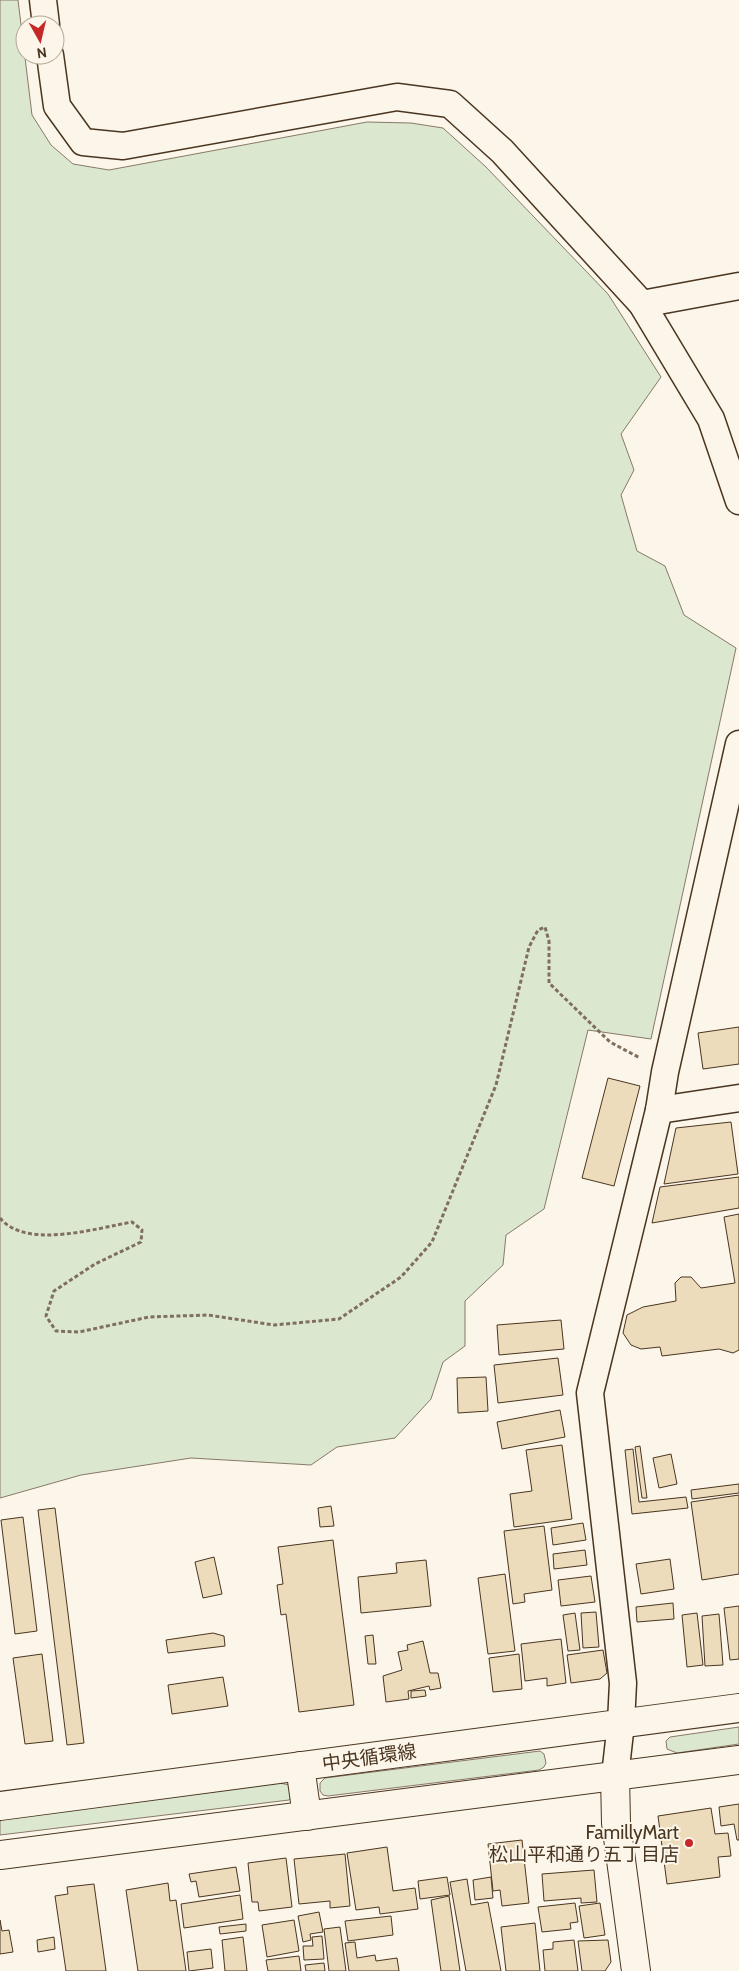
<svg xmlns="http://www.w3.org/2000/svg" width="739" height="1971" viewBox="0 0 739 1971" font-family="Cabin,'Noto Sans JP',sans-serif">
  <rect width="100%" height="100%" fill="#fbf6e9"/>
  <!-- green -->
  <g fill="#dce7d0" stroke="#887966">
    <path d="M 0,0 L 18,0 L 32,115 L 51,145 L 73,164 L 109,170 L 367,122 L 411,123 L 443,128 L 486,167 L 608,294 L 661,377 L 621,434 L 634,470 L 621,495 L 637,551 L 665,566 L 684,615 L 736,648 L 651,1039 L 588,1030 L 544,1209 L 506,1235 L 503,1265 L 465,1301 L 465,1346 L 443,1362 L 431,1399 L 395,1438 L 337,1447 L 311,1465 L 191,1458 L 81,1475 L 0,1498 Z"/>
    <path d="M 739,1727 L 739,1744 L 677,1753 L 667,1749 L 666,1741 L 670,1737 Z"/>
    <path d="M 540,1751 L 544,1754 L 546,1763 L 544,1767 L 539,1770 L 328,1796 L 323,1795 L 320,1791 L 320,1783 L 325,1778 Z"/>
    <path d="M 279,1783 L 290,1785 L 292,1797 L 289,1800 L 0,1835 L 0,1820 Z"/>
  </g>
  <!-- building -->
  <g fill="#ecdcbc" stroke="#4a3520">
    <path d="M 739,1027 L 739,1064 L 703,1069 L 698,1033 Z"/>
    <path d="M 608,1078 L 640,1086 L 614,1186 L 582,1178 Z"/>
    <path d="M 731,1122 L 738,1174 L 664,1184 L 676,1128 Z"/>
    <path d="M 739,1177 L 739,1208 L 652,1223 L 660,1187 Z"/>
    <path d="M 739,1214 L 739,1350 L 733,1353 L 719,1349 L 662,1356 L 660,1347 L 641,1349 L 631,1345 L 623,1333 L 627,1315 L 643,1307 L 676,1301 L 675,1283 L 681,1277 L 691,1277 L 701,1288 L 735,1283 L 724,1217 Z"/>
    <path d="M 561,1320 L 564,1349 L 499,1355 L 497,1325 Z"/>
    <path d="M 558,1358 L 563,1395 L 498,1403 L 494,1365 Z"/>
    <path d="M 486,1377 L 488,1411 L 458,1413 L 457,1378 Z"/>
    <path d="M 560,1410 L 565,1437 L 502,1449 L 497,1422 Z"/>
    <path d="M 562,1445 L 572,1519 L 514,1527 L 510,1494 L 532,1491 L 526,1450 Z"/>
    <path d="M 640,1446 L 647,1498 L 642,1498 L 635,1447 Z"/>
    <path d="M 633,1449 L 639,1502 L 686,1497 L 688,1508 L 632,1514 L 625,1450 Z"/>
    <path d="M 671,1454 L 677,1484 L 659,1488 L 653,1458 Z"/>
    <path d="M 739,1484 L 739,1493 L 692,1499 L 691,1490 Z"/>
    <path d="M 739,1495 L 739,1574 L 702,1580 L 691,1502 Z"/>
    <path d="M 331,1506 L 334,1526 L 320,1527 L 318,1508 Z"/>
    <path d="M 55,1508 L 84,1743 L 67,1745 L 38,1510 Z"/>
    <path d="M 23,1517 L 37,1631 L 15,1634 L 1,1520 Z"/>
    <path d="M 583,1523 L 586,1540 L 553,1545 L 551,1528 Z"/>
    <path d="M 544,1526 L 552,1590 L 524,1594 L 525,1602 L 513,1604 L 504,1531 Z"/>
    <path d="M 333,1540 L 354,1705 L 299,1712 L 286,1614 L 281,1615 L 277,1585 L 283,1584 L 278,1547 Z"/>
    <path d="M 585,1550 L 587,1565 L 554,1569 L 553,1554 Z"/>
    <path d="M 214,1557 L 222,1594 L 203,1598 L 195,1562 Z"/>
    <path d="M 670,1559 L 674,1589 L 641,1594 L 636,1564 Z"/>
    <path d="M 426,1560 L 431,1606 L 361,1613 L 358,1577 L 397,1573 L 396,1563 Z"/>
    <path d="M 505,1574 L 515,1651 L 488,1654 L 478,1578 Z"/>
    <path d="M 591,1576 L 595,1602 L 561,1606 L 558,1580 Z"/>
    <path d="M 673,1603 L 674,1619 L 637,1622 L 636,1607 Z"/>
    <path d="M 739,1606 L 739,1659 L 730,1660 L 724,1608 Z"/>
    <path d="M 596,1612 L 599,1647 L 583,1648 L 581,1613 Z"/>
    <path d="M 575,1613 L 580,1650 L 568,1651 L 563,1615 Z"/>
    <path d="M 697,1613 L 703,1665 L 687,1667 L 682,1615 Z"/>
    <path d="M 719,1614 L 723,1665 L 705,1666 L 702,1616 Z"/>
    <path d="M 213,1633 L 224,1636 L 225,1646 L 168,1653 L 166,1640 Z"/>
    <path d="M 373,1635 L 376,1664 L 368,1664 L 365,1636 Z"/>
    <path d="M 561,1639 L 566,1683 L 547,1686 L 547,1678 L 525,1681 L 521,1644 Z"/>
    <path d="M 423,1641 L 430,1673 L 438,1673 L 441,1688 L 430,1690 L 429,1686 L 408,1691 L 409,1699 L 386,1702 L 383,1676 L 402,1670 L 398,1652 L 408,1650 L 407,1645 Z"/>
    <path d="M 603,1650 L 607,1673 L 600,1679 L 571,1683 L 567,1655 Z"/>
    <path d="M 42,1654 L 53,1741 L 25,1744 L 13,1658 Z"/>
    <path d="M 519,1654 L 522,1689 L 493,1692 L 489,1658 Z"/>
    <path d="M 223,1677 L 228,1706 L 172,1714 L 168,1685 Z"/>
    <path d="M 425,1690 L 426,1696 L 411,1698 L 411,1691 Z"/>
    <path d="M 739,1804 L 739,1840 L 737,1840 L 734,1824 L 721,1826 L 719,1807 Z"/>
    <path d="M 711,1808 L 715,1834 L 728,1833 L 731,1856 L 718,1857 L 720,1877 L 667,1884 L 658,1816 Z"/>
    <path d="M 522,1840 L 529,1903 L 502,1906 L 500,1890 L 493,1891 L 488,1844 Z"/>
    <path d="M 387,1847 L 393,1891 L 415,1888 L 418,1909 L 380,1914 L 379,1907 L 356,1910 L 347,1853 Z"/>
    <path d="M 345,1854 L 350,1906 L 330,1908 L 330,1901 L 299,1904 L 294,1859 Z"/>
    <path d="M 286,1858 L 292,1907 L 259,1911 L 258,1902 L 252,1902 L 248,1863 Z"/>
    <path d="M 236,1867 L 240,1891 L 199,1897 L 196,1881 L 191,1882 L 189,1874 Z"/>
    <path d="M 594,1870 L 597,1902 L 581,1903 L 581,1898 L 544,1901 L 542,1874 Z"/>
    <path d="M 447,1877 L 450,1895 L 420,1899 L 418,1881 Z"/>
    <path d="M 491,1877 L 493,1898 L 475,1900 L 473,1880 Z"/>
    <path d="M 467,1879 L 471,1905 L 488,1902 L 501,1971 L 466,1971 L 450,1882 Z"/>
    <path d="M 168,1883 L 170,1901 L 176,1900 L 186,1971 L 138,1971 L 126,1890 Z"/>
    <path d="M 94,1884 L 106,1971 L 66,1971 L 55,1896 L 68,1894 L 67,1887 Z"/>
    <path d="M 240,1895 L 243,1919 L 184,1928 L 181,1904 Z"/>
    <path d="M 449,1896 L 460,1971 L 441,1971 L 431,1900 Z"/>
    <path d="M 575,1903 L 578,1922 L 570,1923 L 571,1929 L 542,1932 L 538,1907 Z"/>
    <path d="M 600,1903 L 605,1935 L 584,1938 L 579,1906 Z"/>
    <path d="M 319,1912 L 323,1932 L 310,1934 L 311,1940 L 303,1942 L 298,1916 Z"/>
    <path d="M 391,1916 L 393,1935 L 348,1941 L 345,1921 Z"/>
    <path d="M 0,1920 L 2,1931 L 9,1930 L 13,1952 L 0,1954 Z"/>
    <path d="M 294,1920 L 299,1951 L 267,1957 L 262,1925 Z"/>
    <path d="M 535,1923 L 540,1971 L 506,1971 L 501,1927 Z"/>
    <path d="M 246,1924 L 246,1931 L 220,1934 L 219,1927 Z"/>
    <path d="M 340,1927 L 346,1971 L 329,1971 L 324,1929 Z"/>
    <path d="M 322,1936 L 324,1959 L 304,1960 L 303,1946 L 313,1946 L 312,1937 Z"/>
    <path d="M 54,1937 L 55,1949 L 38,1952 L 37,1940 Z"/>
    <path d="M 243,1937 L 247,1971 L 225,1971 L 222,1940 Z"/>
    <path d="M 574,1940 L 578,1971 L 545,1971 L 543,1950 L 553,1949 L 553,1942 Z"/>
    <path d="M 608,1940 L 611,1962 L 605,1971 L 582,1971 L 578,1941 Z"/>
    <path d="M 355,1942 L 357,1958 L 375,1955 L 376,1961 L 397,1958 L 399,1971 L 349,1971 L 345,1943 Z"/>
    <path d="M 211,1949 L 213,1968 L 189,1971 L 187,1952 Z"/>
    <path d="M 299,1956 L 301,1971 L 268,1971 L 266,1960 Z"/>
    <path d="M 324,1963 L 325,1971 L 306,1971 L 305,1965 Z"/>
  </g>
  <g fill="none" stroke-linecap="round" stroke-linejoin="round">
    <!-- minor casing -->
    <g stroke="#4a3520" stroke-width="29">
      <g id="minor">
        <path d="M 43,0 L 46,25"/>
        <path d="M 50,55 L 57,106 L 83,142 L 123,146 L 397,97 L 450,104 L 502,151 L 642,304 L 711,419 L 739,501"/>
        <path d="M 642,304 L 739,286"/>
        <path d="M 659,1110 L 739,1098"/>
        <path d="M 615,1776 L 621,1723 L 623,1683 L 590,1393 L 659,1110 L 665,1072 L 739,744"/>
      </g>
    </g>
    <!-- tertiary casing -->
    <g stroke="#4a3520" stroke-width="30">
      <g id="tertiary">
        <path d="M 300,1766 L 307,1816"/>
        <path d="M 615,1776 L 616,1823 L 636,1971"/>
        <path d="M 0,1806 L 739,1708"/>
        <path d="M 0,1855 L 739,1760"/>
      </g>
    </g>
    <!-- path -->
    <path stroke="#7f6f5c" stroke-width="3" stroke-dasharray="4 2.5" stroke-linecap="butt" d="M 0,1218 C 26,1250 97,1228 132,1222 L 142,1230 L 141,1242 L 95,1264 L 54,1291 L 46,1316 L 56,1331 L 79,1332 L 149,1317 L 208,1315 L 274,1325 L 339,1319 L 401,1277 L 432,1242 L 496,1085 L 529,947 L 538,930 L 545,927 L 549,941 L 549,983 L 610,1042 L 640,1058"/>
    <!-- minor -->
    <use href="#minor" stroke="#fbf6e9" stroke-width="26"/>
    <!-- tertiary -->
    <use href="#tertiary" stroke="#fbf6e9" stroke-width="28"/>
  </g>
  <!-- markers -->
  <circle fill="#c62828" stroke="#fbf6e9" stroke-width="2" cx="689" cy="1843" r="5"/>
  <g text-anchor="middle" stroke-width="4" stroke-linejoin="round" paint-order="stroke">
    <!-- street labels -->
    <g font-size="19" fill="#4a3520" stroke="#fbf6e9">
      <text transform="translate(369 1757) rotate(-8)" y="7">中央循環線</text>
    </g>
    <!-- poi labels -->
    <g font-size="19" fill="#4a3520" stroke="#fbf6e9" text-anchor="end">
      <text x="679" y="1839">FamillyMart<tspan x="679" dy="22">松山平和通り五丁目店</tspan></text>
    </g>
  </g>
  <!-- north arrow -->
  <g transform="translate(40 40) rotate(172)"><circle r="24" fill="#fbf6e9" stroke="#b4a999"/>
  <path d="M0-4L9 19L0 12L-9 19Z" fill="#c62828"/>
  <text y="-8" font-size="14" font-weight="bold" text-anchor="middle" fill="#4a3520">N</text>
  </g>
</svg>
